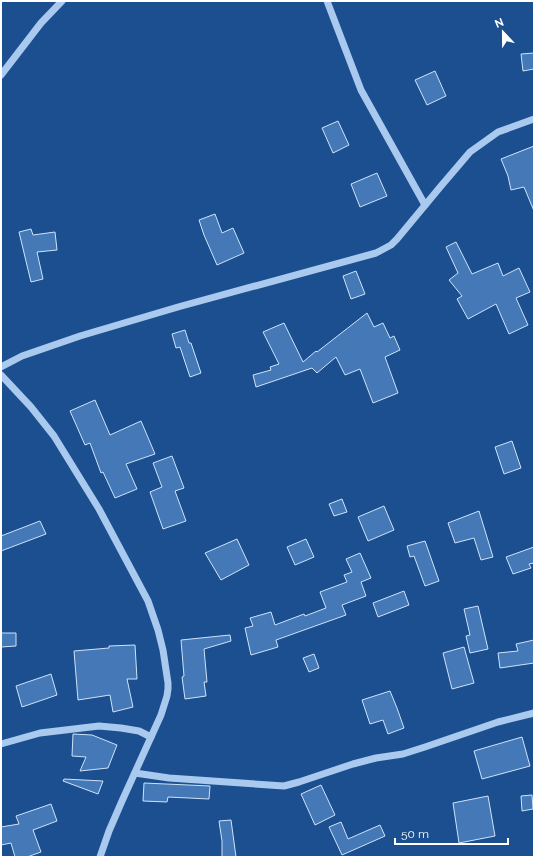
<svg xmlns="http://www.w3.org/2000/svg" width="535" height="858" viewBox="0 0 535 858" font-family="Raleway,sans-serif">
  <rect width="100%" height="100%" fill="#1b4f8f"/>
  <!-- building -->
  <g fill="#4478b7" stroke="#cfe3fa">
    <path d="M 534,53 L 534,69 L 523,71 L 521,54 Z"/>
    <path d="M 435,71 L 446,96 L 427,105 L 415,80 Z"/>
    <path d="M 338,121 L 349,145 L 333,153 L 322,128 Z"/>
    <path d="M 534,146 L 534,211 L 524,187 L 511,190 L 508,176 L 501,159 Z"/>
    <path d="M 377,173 L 387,196 L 360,207 L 351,184 Z"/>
    <path d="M 215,214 L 222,233 L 233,228 L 244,253 L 217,265 L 204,235 L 199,220 Z"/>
    <path d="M 31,229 L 33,235 L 55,232 L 57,250 L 37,252 L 43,279 L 31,282 L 19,232 Z"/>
    <path d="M 456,242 L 472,274 L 498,263 L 503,276 L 519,268 L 530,292 L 516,298 L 528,325 L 509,334 L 496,304 L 468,319 L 457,299 L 462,296 L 449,280 L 458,273 L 446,247 Z"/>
    <path d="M 356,271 L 365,294 L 351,299 L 343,276 Z"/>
    <path d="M 367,313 L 374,327 L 383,323 L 390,338 L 394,336 L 400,350 L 385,357 L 398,393 L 373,403 L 360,369 L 345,375 L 336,357 L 317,373 L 312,368 L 256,387 L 253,375 L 271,370 L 270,367 L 279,364 L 263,332 L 284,323 L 303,362 L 316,351 L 317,352 Z"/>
    <path d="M 185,330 L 189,343 L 191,343 L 201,373 L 190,377 L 180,347 L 176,348 L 172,334 Z"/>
    <path d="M 95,400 L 110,435 L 141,421 L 155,454 L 126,464 L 137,489 L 115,498 L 103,472 L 101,473 L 90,443 L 85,445 L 70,411 Z"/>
    <path d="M 512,441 L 521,468 L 504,474 L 495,447 Z"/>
    <path d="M 172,456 L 184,488 L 175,491 L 186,521 L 163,529 L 150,492 L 162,487 L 153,463 Z"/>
    <path d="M 342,499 L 347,512 L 334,516 L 329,504 Z"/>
    <path d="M 384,506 L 394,530 L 368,541 L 358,517 Z"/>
    <path d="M 479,511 L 493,557 L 481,560 L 474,538 L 455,543 L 448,523 Z"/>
    <path d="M 40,521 L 46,534 L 1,551 L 1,536 Z"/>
    <path d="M 237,539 L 249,565 L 221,580 L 205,553 Z"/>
    <path d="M 306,539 L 314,557 L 295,565 L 287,547 Z"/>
    <path d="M 425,541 L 439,581 L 425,586 L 414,556 L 410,557 L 407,546 Z"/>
    <path d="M 534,547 L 534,563 L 529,564 L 531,568 L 513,574 L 506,557 Z"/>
    <path d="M 360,553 L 371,578 L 361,582 L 366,596 L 342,605 L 346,615 L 276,640 L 278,647 L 251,655 L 245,628 L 253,626 L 250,618 L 271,612 L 275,625 L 304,614 L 305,616 L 326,608 L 320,592 L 347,582 L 344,575 L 352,572 L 346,559 Z"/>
    <path d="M 404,591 L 409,605 L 378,617 L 373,603 Z"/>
    <path d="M 478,606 L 488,649 L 470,653 L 466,636 L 470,635 L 464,609 Z"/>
    <path d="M 1,633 L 16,633 L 16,646 L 1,647 Z"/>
    <path d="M 230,635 L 231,641 L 204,649 L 207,682 L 204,682 L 206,696 L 185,699 L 182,677 L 184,676 L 181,640 Z"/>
    <path d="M 534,640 L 534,663 L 500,668 L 498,653 L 518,651 L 516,644 Z"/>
    <path d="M 135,645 L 137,679 L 127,679 L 133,707 L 113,712 L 110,695 L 78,700 L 74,651 L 109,648 L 109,646 Z"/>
    <path d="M 464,647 L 474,683 L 452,689 L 443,653 Z"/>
    <path d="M 314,654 L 319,668 L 309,672 L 303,658 Z"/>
    <path d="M 51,674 L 57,695 L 22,707 L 16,686 Z"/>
    <path d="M 390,691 L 397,708 L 404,728 L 388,734 L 383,720 L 370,724 L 362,700 Z"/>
    <path d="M 73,734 L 92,735 L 117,745 L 108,768 L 80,771 L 86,757 L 72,756 Z"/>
    <path d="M 522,737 L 530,766 L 482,779 L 474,751 Z"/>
    <path d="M 64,779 L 103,781 L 98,794 L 63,781 Z"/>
    <path d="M 144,783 L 210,786 L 209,799 L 168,797 L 167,802 L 143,801 Z"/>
    <path d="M 321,785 L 335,815 L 315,825 L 301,794 Z"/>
    <path d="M 532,795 L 533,809 L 522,811 L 521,796 Z"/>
    <path d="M 488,796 L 495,836 L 459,843 L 453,803 Z"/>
    <path d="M 51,804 L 57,821 L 33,830 L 41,852 L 27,857 L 15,857 L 11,843 L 1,845 L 1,827 L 19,824 L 16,816 Z"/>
    <path d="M 231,820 L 236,857 L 222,857 L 222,841 L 219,821 Z"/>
    <path d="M 341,822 L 348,839 L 380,825 L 385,836 L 342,855 L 329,827 Z"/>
  </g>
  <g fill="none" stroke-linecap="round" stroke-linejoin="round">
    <!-- minor -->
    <g stroke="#a9c9ee" stroke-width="7">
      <path d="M 327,1 L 361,90 L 425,205"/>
      <path d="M 1,75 L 41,23 L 62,1"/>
      <path d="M 1,367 L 22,356 L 80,336 L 178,307 L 376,253 L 391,245 L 397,239 L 441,186 L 470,152 L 498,132 L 534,119"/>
      <path d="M 1,375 L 31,407 L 54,436 L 99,509 L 148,601 L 158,630 L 163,650 L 168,683 L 168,689 L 167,696 L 161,715 L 122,801 L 109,831 L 100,857"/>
      <path d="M 1,744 L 40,733 L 99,726 L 121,728 L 139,731 L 151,737"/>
      <path d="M 135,773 L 169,778 L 284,786 L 299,782 L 353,764 L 376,758 L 403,754 L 425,747 L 498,722 L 534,713"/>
    </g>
  </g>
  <!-- border -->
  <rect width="535" height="858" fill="none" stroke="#ffffff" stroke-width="4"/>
  <!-- north arrow -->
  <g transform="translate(503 32) rotate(338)" stroke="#1b4f8f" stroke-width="3" paint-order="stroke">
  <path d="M0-3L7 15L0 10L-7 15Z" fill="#ffffff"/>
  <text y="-6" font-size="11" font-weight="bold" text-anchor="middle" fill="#ffffff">N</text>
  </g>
  <!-- scale -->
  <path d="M395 838v6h113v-6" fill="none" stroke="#ffffff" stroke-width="2"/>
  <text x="401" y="838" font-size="12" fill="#ffffff" stroke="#1b4f8f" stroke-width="3" paint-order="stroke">50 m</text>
</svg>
